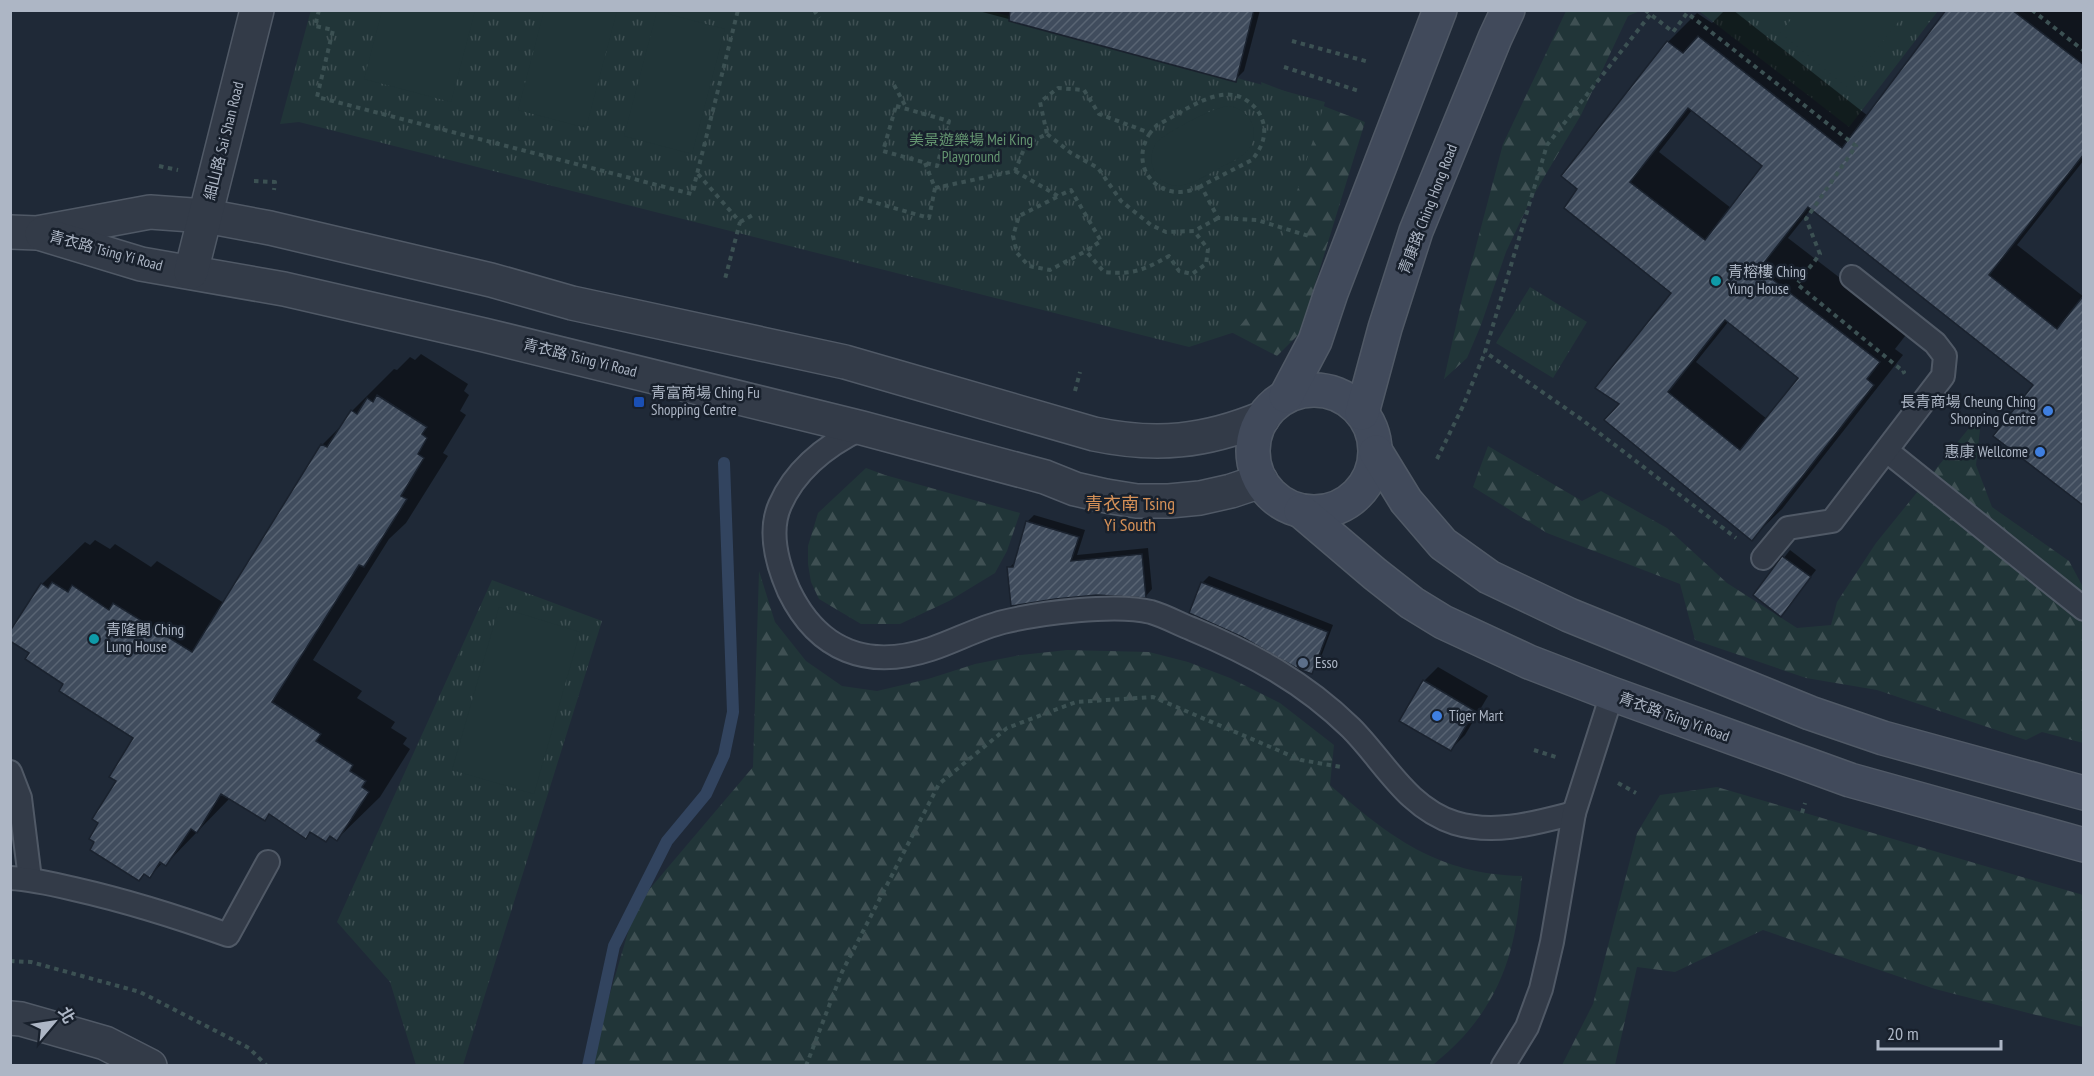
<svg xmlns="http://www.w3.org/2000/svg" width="2094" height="1076" viewBox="0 0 2094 1076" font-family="'PT Sans Narrow','Noto Sans TC',sans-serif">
  <defs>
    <pattern id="forest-firs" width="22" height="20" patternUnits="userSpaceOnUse" patternTransform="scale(1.5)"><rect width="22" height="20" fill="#213538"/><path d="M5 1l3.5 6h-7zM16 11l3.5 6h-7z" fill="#3f5053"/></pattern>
    <pattern id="park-tufts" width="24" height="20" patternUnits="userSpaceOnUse" patternTransform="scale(1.5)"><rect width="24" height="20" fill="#213538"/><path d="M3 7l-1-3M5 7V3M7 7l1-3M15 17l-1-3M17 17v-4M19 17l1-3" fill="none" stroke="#3f5053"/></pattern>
    <pattern id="building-hatch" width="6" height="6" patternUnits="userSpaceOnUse" patternTransform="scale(1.5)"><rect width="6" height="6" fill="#404c5d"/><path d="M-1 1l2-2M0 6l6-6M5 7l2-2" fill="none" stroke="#596473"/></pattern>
  </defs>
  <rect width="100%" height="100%" fill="#1f2937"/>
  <!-- forest -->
  <g fill="url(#forest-firs)">
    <path d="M 1566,11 L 1640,11 L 1628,16 L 1581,115 L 1530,201 L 1506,252 L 1481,325 L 1467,358 L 1444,379 L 1461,303 L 1503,144 Z"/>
    <path d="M 1261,82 L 1365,122 L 1300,333 L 1277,356 L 1229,331 L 1279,198 Z"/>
    <path d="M 1982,412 L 1976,465 L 1992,507 L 2069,561 L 2083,587 L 2083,743 L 2042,732 L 2026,740 L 1877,690 L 1806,678 L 1695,640 L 1680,584 L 1547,533 L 1473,487 L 1488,446 L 1582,501 L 1601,491 L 1667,528 L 1727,583 L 1797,628 L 1831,625 L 1837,602 L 1876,543 Z"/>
    <path d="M 866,468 L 885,475 L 1020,513 L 1007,551 L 995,573 L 949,601 L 900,624 L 861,624 L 819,599 L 811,582 L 808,564 L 808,546 L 818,513 Z"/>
    <path d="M 759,571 L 775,622 L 806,661 L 842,686 L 877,691 L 928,679 L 975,664 L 1021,655 L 1067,650 L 1149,652 L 1188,662 L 1230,678 L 1280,703 L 1334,745 L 1330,785 C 1391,838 1438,874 1522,876 C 1517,939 1507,988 1463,1037 C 1454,1047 1443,1056 1433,1065 L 589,1065 L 636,905 L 753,767 Z"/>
    <path d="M 1717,787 L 2083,895 L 2083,1027 L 1935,989 L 1763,930 L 1675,972 L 1637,967 L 1615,1065 L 1562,1065 L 1593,1004 L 1637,833 L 1660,795 Z"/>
  </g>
  <!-- park -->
  <g fill="url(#park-tufts)">
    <path d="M 311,10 L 990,11 L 1325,102 L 1264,296 L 1235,332 L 1189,347 L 299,122 L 280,124 Z"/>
    <path d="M 1699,11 L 1938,11 L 1849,127 Z"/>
    <path d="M 1530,287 L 1587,322 L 1553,378 L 1496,343 Z"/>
    <path d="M 492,580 L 602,621 L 463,1065 L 416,1065 L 390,982 L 337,922 Z"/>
  </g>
  <!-- pitch -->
  <g fill="#213538">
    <path d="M 382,11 L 475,11 L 451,102 L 364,79 Z"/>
    <path d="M 544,11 L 617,11 L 586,128 L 518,110 Z"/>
    <path d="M 657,11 L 725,29 L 692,154 L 624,136 Z"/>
    <path d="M 1798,11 L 1798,10 L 1907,11 L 1846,87 L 1780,33 Z"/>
    <path d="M 1229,106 C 1250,109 1262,132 1248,150 C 1242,158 1229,163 1221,167 C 1202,178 1173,199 1156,174 C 1150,165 1150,152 1156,143 C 1163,134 1217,105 1229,106 Z"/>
    <path d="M 499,607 L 580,632 L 534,794 L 452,770 Z"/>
  </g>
  <!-- shadow -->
  <g fill="#0007" fill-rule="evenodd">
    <path d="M 975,10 L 1260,10 L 1244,71 L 1235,80 Z"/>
    <path d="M 1725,10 L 1733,10 L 1868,116 L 1948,10 L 2080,10 L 2084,13 L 2084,160 L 2017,245 L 2084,297 L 2035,384 L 1812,208 L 1788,238 L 1909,331 L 1895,349 L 1903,355 L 1782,509 L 1752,538 L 1621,404 L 1674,292 L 1566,207 L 1668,42 L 1697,13 L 1712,23 ZM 1692,110 L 1764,166 L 1731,208 L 1659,152 ZM 1729,321 L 1800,378 L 1767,419 L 1696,362 Z"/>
    <path d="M 421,354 L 468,384 L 464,391 L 469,395 L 460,411 L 466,415 L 443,453 L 448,456 L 406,523 L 389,539 L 313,660 L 362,691 L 357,698 L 395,722 L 391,728 L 407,738 L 403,744 L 410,749 L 380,797 L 337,839 L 331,835 L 326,840 L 312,831 L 306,837 L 271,813 L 265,819 L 230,798 L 166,864 L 163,862 L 150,876 L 145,873 L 139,879 L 118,781 L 135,738 L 65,684 L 31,653 L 42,584 L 85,542 L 90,545 L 95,540 L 110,549 L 115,544 L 151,567 L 157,561 L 224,603 L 322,445 L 344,423 L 352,411 L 394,369 L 397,370 L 410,357 L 415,360 Z"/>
    <path d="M 1034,515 L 1085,530 L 1077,555 L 1148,548 L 1152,589 L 1146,596 L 1009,568 L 1016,561 L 1027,522 Z"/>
    <path d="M 1790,550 L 1816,570 L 1781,615 L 1755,595 Z"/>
    <path d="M 1209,576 L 1333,625 L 1318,665 L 1311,672 L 1202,583 Z"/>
    <path d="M 1438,667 L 1488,696 L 1465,735 L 1451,749 L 1424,681 Z"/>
  </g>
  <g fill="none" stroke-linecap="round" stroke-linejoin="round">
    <!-- stream -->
    <path stroke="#32445f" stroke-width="12" d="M 588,1066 L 614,946 L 667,841 L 706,794 L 724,755 L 733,712 L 724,463"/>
  </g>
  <!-- building -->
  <g fill="url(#building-hatch)" stroke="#1a222e" stroke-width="1.5" fill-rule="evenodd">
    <path d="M 1010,10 L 1254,10 L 1236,82 L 1009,21 Z"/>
    <path d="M 1946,10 L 2012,10 L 2084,65 L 2084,154 L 1989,275 L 2057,329 L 2084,295 L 2084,506 L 1993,436 L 2033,385 L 1808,207 L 1759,269 L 1880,362 L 1867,379 L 1874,385 L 1752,541 L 1604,420 L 1619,404 L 1595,388 L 1671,293 L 1564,208 L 1577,189 L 1561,176 L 1667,41 L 1683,53 L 1698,36 L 1842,148 ZM 1688,108 L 1762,166 L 1705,240 L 1630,182 ZM 1725,320 L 1798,378 L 1740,450 L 1668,392 Z"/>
    <path d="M 377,395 L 427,427 L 422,434 L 427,438 L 418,454 L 424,458 L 401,496 L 407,499 L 364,567 L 359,565 L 272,702 L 321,734 L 316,741 L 353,765 L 350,771 L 366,781 L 362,787 L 369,792 L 337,841 L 330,836 L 326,842 L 310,832 L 306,839 L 269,814 L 265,821 L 221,794 L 197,833 L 191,829 L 166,866 L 160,862 L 150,878 L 144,874 L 139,881 L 90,850 L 94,842 L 89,839 L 98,823 L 92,819 L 116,781 L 109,777 L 133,738 L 59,691 L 63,684 L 25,659 L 29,653 L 10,641 L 10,631 L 41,583 L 48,588 L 52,582 L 68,592 L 72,585 L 109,610 L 113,603 L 192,652 L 321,444 L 327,447 L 351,410 L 357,414 L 367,398 L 373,402 Z"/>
    <path d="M 1026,521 L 1079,537 L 1071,561 L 1142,554 L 1146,598 L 1097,595 L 1055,599 L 1011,606 L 1007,567 L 1013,567 Z"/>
    <path d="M 1782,556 L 1811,577 L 1781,617 L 1753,595 Z"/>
    <path d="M 1201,582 L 1328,632 L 1312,674 L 1298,669 L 1242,637 L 1189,613 Z"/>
    <path d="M 1423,680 L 1475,711 L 1451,751 L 1399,721 Z"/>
  </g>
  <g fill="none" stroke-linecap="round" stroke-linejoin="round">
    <!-- lane casing -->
    <g stroke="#505966" stroke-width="26">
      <g id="lane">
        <path d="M 862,428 C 827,445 796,468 780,505 C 768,532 778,566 789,591 C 818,651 868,670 931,649 C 955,641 979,628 1003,622 C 1040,613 1115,603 1151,612 C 1165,616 1179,624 1192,629 C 1252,654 1304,682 1351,728 C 1384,761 1407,808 1455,823 C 1495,835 1535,823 1574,813"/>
        <path d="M 1887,451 L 2084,609"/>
        <path d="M 1763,558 L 1788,528 L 1832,521 L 1943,376 L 1945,356 L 1935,343 L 1852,277"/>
        <path d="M 10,772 L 20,798 L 30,879"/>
        <path d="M 10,878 C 32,879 53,884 74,889 C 127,901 178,917 228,935 L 268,862"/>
        <path d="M 1503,1066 L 1527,1027 L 1541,989 L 1552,942 L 1574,813 L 1612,694"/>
      </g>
    </g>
    <!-- street casing -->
    <g stroke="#505966" stroke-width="36">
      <g id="street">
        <path d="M 10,232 L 37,233 L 150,212 L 206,216 L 270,228 L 491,280 L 572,303 L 845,362 L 1094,434 C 1156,447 1205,442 1263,418"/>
        <path d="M 42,234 L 141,264 L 284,289 L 484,335 L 862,428 L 1045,477 L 1075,489 L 1106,496 L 1137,501 L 1169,501 L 1200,498 L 1231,491 L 1261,481"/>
        <path d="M 191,272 L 257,10"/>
        <path d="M 10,1018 L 21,1019 L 105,1043 L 150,1066"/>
      </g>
    </g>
    <!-- secondary casing -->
    <g stroke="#505966" stroke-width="36">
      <g id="secondary">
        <circle cx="1314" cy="451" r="61"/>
        <path d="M 1286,396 L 1315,341 L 1331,293 L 1440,10"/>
        <path d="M 1362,413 L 1385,328 L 1416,231 L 1495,38 L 1508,10"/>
        <path d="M 1376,452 L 1406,501 L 1443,544 L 1489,577 L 1569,615 L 1810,713 L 1883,738 L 2084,793"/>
        <path d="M 1301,511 L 1375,574 L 1412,603 L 1443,622 L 1529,662 L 1612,694 L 1850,780 L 2084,845"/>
      </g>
    </g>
    <!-- path -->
    <g stroke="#3c5153" stroke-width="4" stroke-dasharray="4.5 4.5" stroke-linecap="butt">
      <path d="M 319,10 L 315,26 L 333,30 L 317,97 L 692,194 L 738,10"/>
      <path d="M 814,10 L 819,18"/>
      <path d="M 1645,10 L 1673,32 L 1687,13 L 1856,146 L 1806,219 L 1820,254 L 1797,284 L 1904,372 L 1902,373"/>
      <path d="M 2032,10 L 2084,51"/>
      <path d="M 1650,15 L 1547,145 L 1485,352 L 1581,419 L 1736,538"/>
      <path d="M 1292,41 L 1369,62"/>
      <path d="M 1284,67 L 1359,91"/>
      <path d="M 894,85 L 907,109"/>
      <path d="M 896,106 L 949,121 L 937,166 L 883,151 Z"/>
      <path d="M 1150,133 C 1126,169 1163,207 1201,186"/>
      <path d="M 1047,134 L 1071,153 L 1098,168 L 1121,201 L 1151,225 L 1166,232 L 1194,231 L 1218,218"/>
      <path d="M 159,166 L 178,170"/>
      <path d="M 1015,171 L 1058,196 L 1071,190 L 1101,241 L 1086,251 L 1104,272 C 1133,275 1144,270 1169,256 L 1179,271 L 1192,274 L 1206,264 L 1208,249 L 1194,231"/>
      <path d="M 698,174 L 740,222 L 725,279"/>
      <path d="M 254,181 L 275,182 L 274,190"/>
      <path d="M 935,188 L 1015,171 L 1026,144 L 1047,134 L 1040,102 L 1058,88 L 1084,90 L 1099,114 L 1150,133 L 1157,125 C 1181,114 1219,82 1246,100 C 1254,105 1260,112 1263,122 C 1267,136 1261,149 1252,160 L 1201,186 L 1218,218 L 1257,220 L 1312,237"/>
      <path d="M 1057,197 L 1019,216 L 1013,236 L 1017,253 L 1029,266 L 1050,270 L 1086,251"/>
      <path d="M 859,198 L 929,218 L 935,188 L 925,163"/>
      <path d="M 740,222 L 753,215"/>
      <path d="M 1075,391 L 1080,372"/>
      <path d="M 1437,459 L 1463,406 L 1485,352"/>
      <path d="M 1534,750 L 1559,758"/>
      <path d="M 1618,783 L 1636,793"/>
      <path d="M 1802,813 L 1805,803"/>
      <path d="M 10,961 L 31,962 L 140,992 L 249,1048 L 267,1066"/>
      <path d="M 806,1066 L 842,972 L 939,784 L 1007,728 L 1076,702 L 1153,697 L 1301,760 L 1341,767"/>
    </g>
    <!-- lane -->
    <use href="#lane" stroke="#333b48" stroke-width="22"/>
    <!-- street -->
    <use href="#street" stroke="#333b48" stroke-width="33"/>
    <!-- secondary -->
    <use href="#secondary" stroke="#414a5b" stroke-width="33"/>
  </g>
  <!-- markers -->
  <g fill="#0f9aa8" stroke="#18202c" stroke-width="2">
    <circle cx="1716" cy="281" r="6"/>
    <circle cx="94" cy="639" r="6"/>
  </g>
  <rect fill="#1a4fb4" stroke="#18202c" stroke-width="2" x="633" y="396" width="12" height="12" rx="3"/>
  <g fill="#3f7fe0" stroke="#18202c" stroke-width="2">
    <circle cx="2048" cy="411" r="6"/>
    <circle cx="2040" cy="452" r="6"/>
    <circle cx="1437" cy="716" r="6"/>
  </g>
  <circle fill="#5c6f8a" stroke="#18202c" stroke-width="2" cx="1303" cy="663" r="6"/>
  <g text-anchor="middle" stroke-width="5" stroke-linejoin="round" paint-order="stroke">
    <!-- park labels -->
    <g font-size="15" fill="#649570" stroke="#18202c">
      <text x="971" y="145">美景遊樂場 Mei King<tspan x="971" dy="17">Playground</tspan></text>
    </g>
    <!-- street labels -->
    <g font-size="15" fill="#adb6c5" stroke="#18202c">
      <text transform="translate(224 141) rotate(-76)" y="5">細山路 Sai Shan Road</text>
      <text transform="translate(1428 209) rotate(-69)" y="5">青康路 Ching Hong Road</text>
      <text transform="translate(106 251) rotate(15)" y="5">青衣路 Tsing Yi Road</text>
      <text transform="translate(580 358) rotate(14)" y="5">青衣路 Tsing Yi Road</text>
      <text transform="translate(1674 717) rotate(20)" y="5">青衣路 Tsing Yi Road</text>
    </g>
    <!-- poi labels -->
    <g font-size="15" fill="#adb6c5" stroke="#18202c" text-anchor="start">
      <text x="1728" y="277">青榕樓 Ching<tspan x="1728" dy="17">Yung House</tspan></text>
      <text x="651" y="398">青富商場 Ching Fu<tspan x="651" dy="17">Shopping Centre</tspan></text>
      <text x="2036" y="407" text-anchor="end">長青商場 Cheung Ching<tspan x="2036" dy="17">Shopping Centre</tspan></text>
      <text x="2028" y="457" text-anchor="end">惠康 Wellcome</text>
      <text x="106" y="635">青隆閣 Ching<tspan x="106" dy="17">Lung House</tspan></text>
      <text x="1315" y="668">Esso</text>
      <text x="1449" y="721">Tiger Mart</text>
    </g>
    <!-- quarter labels -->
    <g font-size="18" fill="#d59057" stroke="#18202c">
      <text x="1130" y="510">青衣南 Tsing<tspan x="1130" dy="21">Yi South</tspan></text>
    </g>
  </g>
  <!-- border -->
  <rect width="2094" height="1076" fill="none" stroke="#adb6c5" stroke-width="24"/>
  <!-- north arrow -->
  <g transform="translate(54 1022) rotate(61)" stroke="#18202c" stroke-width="4.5" paint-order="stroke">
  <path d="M0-4.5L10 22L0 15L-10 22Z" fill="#adb6c5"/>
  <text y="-9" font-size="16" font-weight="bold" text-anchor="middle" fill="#adb6c5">北</text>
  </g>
  <!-- scale -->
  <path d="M1878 1040v9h123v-9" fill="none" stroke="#adb6c5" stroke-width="3"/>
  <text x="1887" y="1040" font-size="18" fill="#adb6c5" stroke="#18202c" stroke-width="4.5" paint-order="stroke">20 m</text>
</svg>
